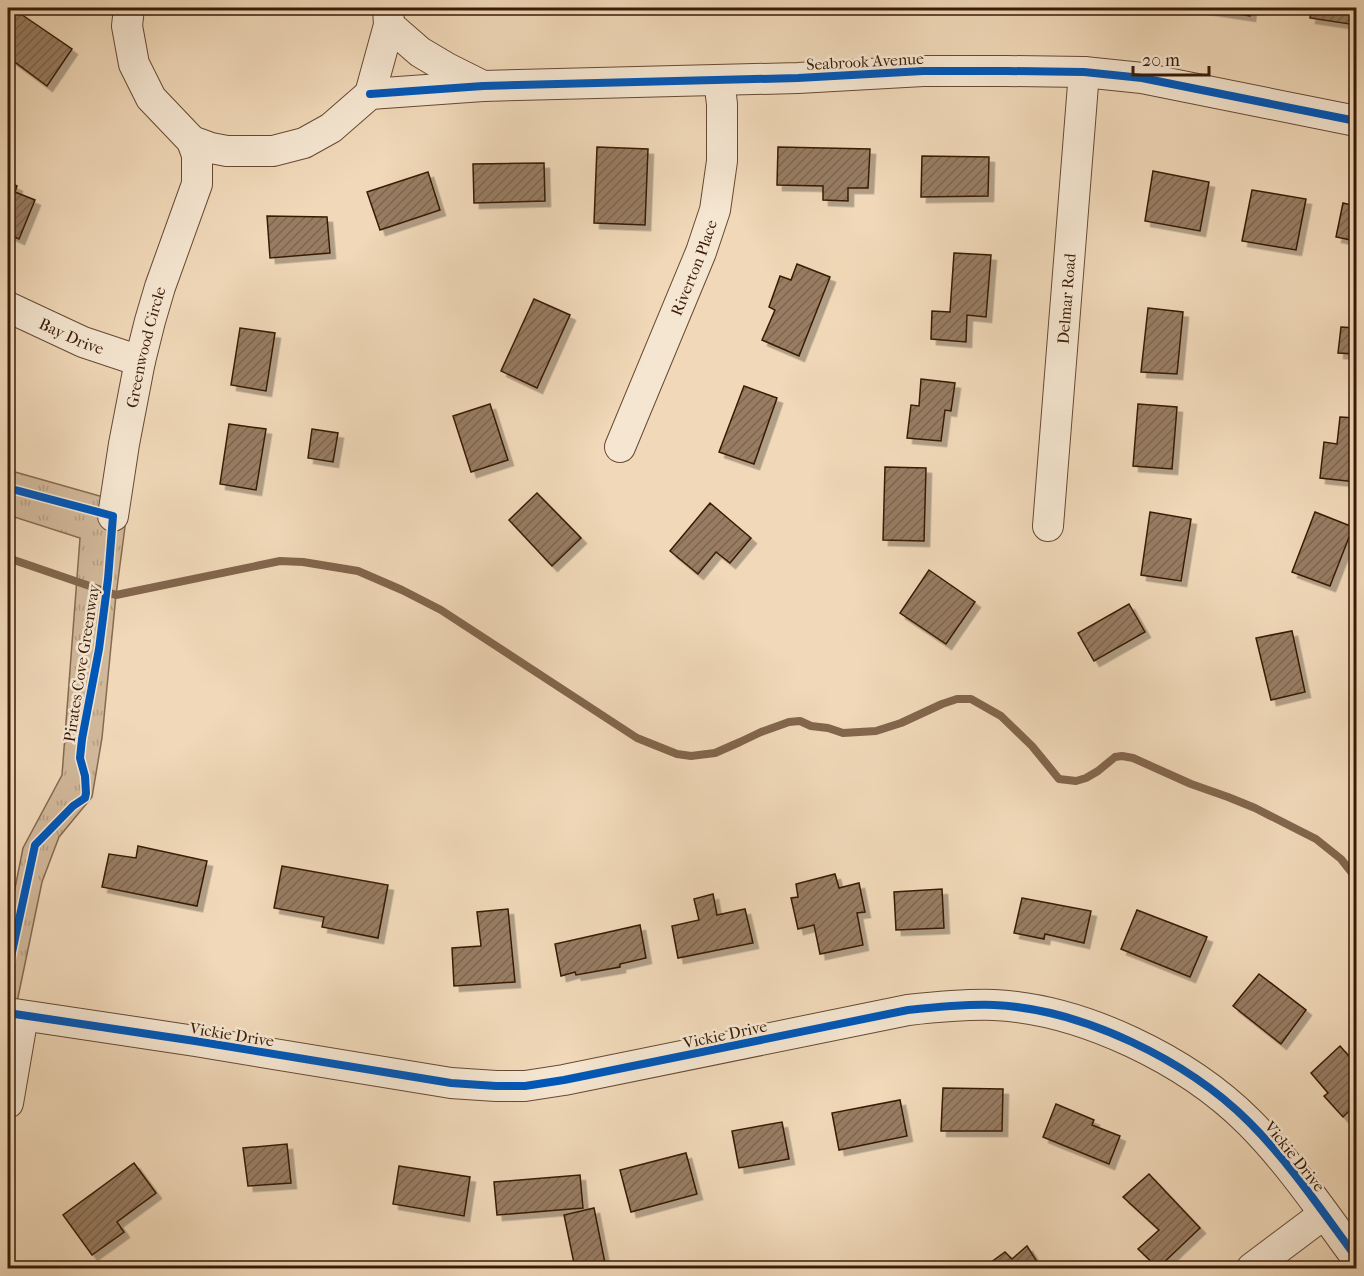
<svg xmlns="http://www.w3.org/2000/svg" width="1364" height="1276" viewBox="0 0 1364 1276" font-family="'IM FELL French Canon',serif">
  <defs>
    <pattern id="park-tufts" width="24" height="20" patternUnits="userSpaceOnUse" patternTransform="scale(1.5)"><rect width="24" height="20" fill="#d1b89a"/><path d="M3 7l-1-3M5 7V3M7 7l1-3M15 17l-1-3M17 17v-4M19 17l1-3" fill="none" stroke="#b49e83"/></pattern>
    <pattern id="building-hatch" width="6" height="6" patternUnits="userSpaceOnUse" patternTransform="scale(1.5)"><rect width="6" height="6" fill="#987d63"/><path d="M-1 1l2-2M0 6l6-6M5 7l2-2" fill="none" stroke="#7d6650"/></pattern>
    <filter id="shadow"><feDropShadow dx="5.5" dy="5.5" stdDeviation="0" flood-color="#0004"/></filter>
  </defs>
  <rect width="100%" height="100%" fill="#f0d8b8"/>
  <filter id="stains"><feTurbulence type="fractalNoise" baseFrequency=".00333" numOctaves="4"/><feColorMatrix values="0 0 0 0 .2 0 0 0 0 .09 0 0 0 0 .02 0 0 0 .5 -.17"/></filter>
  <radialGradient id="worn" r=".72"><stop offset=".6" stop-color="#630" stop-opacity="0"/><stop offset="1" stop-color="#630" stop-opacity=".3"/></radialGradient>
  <!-- park -->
  <path fill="url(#park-tufts)" stroke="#856a50" stroke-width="1.5" d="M 8,470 L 128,504 L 116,595 L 102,738 L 92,797 L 59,837 L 42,882 L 17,1002 L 8,1000 L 8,923 L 23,848 L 62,775 L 80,538 L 8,515 Z"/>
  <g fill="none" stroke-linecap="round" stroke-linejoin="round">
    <!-- stream -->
    <path stroke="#82664c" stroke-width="8" d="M 8,558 L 116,595 L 280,561 L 303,562 L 358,571 L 402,590 L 441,610 L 637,738 L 677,754 L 691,756 L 715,753 L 740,742 L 761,732 L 789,722 L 800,721 L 811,726 L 828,728 L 843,733 L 876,731 L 901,723 L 942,704 L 957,699 L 971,699 L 1001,716 L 1032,746 L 1059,779 L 1076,781 L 1086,778 L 1098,771 L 1115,757 L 1122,756 L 1133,758 L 1191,784 L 1228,797 L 1255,808 L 1316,839 L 1341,859 L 1356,878"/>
  </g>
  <!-- building -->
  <g fill="url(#building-hatch)" stroke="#391b06" stroke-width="1.5" filter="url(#shadow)">
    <path d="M 1198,8 L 1251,8 L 1250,16 Z"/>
    <path d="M 1312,8 L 1356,8 L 1356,25 L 1310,18 Z"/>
    <path d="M 15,10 L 72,49 L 47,86 L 8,57 L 8,21 Z"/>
    <path d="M 597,147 L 648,149 L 645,225 L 594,223 Z"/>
    <path d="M 778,147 L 870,149 L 868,188 L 848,188 L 848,201 L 823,200 L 823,186 L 777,185 Z"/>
    <path d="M 922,156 L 989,157 L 988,196 L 921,197 Z"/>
    <path d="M 544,163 L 545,201 L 474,203 L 473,164 Z"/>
    <path d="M 1153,171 L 1209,182 L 1200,231 L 1145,221 Z"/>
    <path d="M 428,172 L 440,210 L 380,230 L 367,192 Z"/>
    <path d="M 8,182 L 17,186 L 15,192 L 35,200 L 19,239 L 8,234 Z"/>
    <path d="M 1252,190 L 1306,199 L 1296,250 L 1242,241 Z"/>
    <path d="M 1343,203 L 1356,206 L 1356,241 L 1336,237 Z"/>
    <path d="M 267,216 L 327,217 L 330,253 L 270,258 Z"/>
    <path d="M 954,253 L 991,255 L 986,317 L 967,315 L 966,342 L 931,339 L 932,311 L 950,312 Z"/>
    <path d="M 797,264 L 830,277 L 799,356 L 762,340 L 775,310 L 769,307 L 780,276 L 791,280 Z"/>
    <path d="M 534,299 L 570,315 L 537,388 L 501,371 Z"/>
    <path d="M 1148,308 L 1183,312 L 1177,374 L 1141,372 Z"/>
    <path d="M 1341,327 L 1356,328 L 1356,390 L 1351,390 L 1355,354 L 1338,353 Z"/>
    <path d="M 240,328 L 275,333 L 266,391 L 231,385 Z"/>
    <path d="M 921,379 L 955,383 L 951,411 L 945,410 L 941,441 L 907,438 L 911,405 L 919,406 Z"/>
    <path d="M 744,386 L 777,398 L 754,464 L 719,452 Z"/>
    <path d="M 490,404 L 508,460 L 471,472 L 453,416 Z"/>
    <path d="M 1138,404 L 1177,407 L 1172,469 L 1133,466 Z"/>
    <path d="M 1340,417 L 1356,418 L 1356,482 L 1320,478 L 1324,442 L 1337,444 Z"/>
    <path d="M 229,424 L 266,429 L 256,490 L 220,484 Z"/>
    <path d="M 312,429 L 338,433 L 333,462 L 308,458 Z"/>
    <path d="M 885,467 L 926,468 L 924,541 L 883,540 Z"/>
    <path d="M 537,493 L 581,538 L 552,566 L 509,520 Z"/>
    <path d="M 710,503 L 751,538 L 730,563 L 716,552 L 698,574 L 670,551 Z"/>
    <path d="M 1150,512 L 1191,519 L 1181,581 L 1141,575 Z"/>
    <path d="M 1315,512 L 1353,527 L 1330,586 L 1292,572 Z"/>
    <path d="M 929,570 L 975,602 L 946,644 L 900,613 Z"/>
    <path d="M 1129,604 L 1145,632 L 1094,661 L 1078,633 Z"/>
    <path d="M 1292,631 L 1305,692 L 1271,700 L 1256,638 Z"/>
    <path d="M 138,846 L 207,861 L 197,906 L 102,887 L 109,854 L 136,858 Z"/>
    <path d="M 282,866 L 388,885 L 378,938 L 322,927 L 324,917 L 274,908 Z"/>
    <path d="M 835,874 L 839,888 L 859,883 L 865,912 L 857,913 L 863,945 L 820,954 L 814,925 L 798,929 L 791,898 L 798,897 L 796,884 Z"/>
    <path d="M 942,889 L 944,928 L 896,930 L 894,892 Z"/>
    <path d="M 713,894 L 717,915 L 745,909 L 753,943 L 678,958 L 672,926 L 699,920 L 694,899 Z"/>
    <path d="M 1022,898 L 1091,911 L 1084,943 L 1045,934 L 1044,939 L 1014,933 Z"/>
    <path d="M 508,909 L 515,982 L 454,986 L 452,948 L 481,946 L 477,912 Z"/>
    <path d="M 1137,910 L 1207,937 L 1190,977 L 1121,949 Z"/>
    <path d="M 640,925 L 646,958 L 620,964 L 620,967 L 576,975 L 575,972 L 561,976 L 555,944 Z"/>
    <path d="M 1259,974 L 1306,1010 L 1281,1044 L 1233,1006 Z"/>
    <path d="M 1340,1046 L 1356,1064 L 1356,1119 L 1349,1111 L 1343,1117 L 1324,1096 L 1328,1093 L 1311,1073 Z"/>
    <path d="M 943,1088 L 1003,1089 L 1002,1131 L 941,1131 Z"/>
    <path d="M 900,1100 L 907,1136 L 839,1150 L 832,1113 Z"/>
    <path d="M 1056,1104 L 1094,1120 L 1092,1125 L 1120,1136 L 1109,1164 L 1043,1137 Z"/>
    <path d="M 782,1122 L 789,1159 L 739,1168 L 732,1131 Z"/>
    <path d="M 287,1144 L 291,1183 L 248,1186 L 243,1148 Z"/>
    <path d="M 686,1153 L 697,1194 L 631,1212 L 620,1170 Z"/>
    <path d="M 134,1163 L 156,1193 L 117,1222 L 124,1232 L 92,1255 L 63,1215 Z"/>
    <path d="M 399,1166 L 470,1177 L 464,1216 L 393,1204 Z"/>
    <path d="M 1149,1174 L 1200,1228 L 1158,1268 L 1138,1249 L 1159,1230 L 1123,1197 Z"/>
    <path d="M 580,1175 L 583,1208 L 497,1215 L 494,1182 Z"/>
    <path d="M 594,1208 L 606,1268 L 575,1268 L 564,1215 Z"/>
    <path d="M 1027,1246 L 1041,1268 L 1046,1265 L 1049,1268 L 983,1268 L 1005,1252 L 1012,1259 Z"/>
  </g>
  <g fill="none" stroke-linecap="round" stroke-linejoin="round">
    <!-- street casing -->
    <g stroke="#674a32" stroke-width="32">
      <g id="street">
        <path d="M 129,8 L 127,26 L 134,64 L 151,98 L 192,141 L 211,148 L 227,151 L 273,151 L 304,143 L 331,128 L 370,94 L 389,25 L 388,8"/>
        <path d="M 389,25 L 420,52 L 447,68 L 483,86"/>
        <path d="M 370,94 L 483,86 L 798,78 L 923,71 L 1007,71 L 1084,72 L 1142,78 L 1356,121"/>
        <path id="s1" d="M 8,307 L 83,342 L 140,361"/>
        <path id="s2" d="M 620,447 L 701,252 L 715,210 L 722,161 L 722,104 L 719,80"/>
        <path id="s3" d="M 113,516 L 124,444 L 140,361 L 150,321 L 160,287 L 197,184 L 197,155 L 192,141"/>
        <path id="s4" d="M 1048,526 L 1084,72"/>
        <path d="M 8,1013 L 195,1041 L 451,1083 L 496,1086 L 525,1086 L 564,1080 L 908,1010 C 936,1007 965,1004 994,1005 C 1082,1009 1187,1060 1249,1122 C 1289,1162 1322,1211 1356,1257"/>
        <path d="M 8,1103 L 23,1016"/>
        <path d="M 1252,1268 L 1324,1214"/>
      </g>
    </g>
    <!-- street -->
    <use href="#street" stroke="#f5e6d1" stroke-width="30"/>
    <!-- cycleway casing -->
    <g stroke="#f5e6d1" stroke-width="11">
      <g id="cycleway">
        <path d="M 370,94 L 483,86 L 798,78 L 923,71 L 1007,71 L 1084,72 L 1142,78 L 1356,121"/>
        <path d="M 8,488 L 113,516 L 108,579 L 99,649 L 82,739 L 80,758 L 85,776 L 86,793 L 85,798 L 73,806 L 35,845 L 8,971"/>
        <path d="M 8,1013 L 195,1041 L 451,1083 L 496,1086 L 525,1086 L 564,1080 L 908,1010 C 936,1007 965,1004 994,1005 C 1082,1009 1187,1060 1249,1122 C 1289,1162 1322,1211 1356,1257"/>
      </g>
    </g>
    <!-- cycleway -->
    <use href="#cycleway" stroke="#0057b8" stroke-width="8"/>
  </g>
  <g text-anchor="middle" stroke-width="5" stroke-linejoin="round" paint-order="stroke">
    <!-- street labels -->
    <g font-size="16" fill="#391b06" stroke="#f5e6d1">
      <text transform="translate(865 61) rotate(-3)" y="6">Seabrook Avenue</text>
      <text dy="6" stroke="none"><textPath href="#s2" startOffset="194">Riverton Place</textPath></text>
      <text dy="6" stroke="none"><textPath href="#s4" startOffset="228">Delmar Road</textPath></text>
      <text dy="6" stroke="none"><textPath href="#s1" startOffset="70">Bay Drive</textPath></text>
      <text dy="6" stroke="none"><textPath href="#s3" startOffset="172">Greenwood Circle</textPath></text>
      <text transform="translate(81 663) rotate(-81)" y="6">Pirates Cove Greenway</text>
      <text transform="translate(232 1034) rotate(9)" y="6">Vickie Drive</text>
      <text transform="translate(725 1034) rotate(-12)" y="6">Vickie Drive</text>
      <text transform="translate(1295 1156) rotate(51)" y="6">Vickie Drive</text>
    </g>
  </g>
  <!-- margin -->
  <rect width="1364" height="1276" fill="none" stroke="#f0d8b8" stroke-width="30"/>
  <rect x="9" y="9" width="1346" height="1258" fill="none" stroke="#391b06" stroke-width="3"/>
  <rect x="15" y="15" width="1334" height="1246" fill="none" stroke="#391b06" stroke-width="1.5"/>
  <!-- scale -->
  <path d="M1133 66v9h76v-9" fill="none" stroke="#391b06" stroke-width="3"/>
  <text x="1142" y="66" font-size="18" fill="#391b06" stroke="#f5e6d1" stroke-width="4.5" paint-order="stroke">20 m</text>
  <rect width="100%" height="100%" filter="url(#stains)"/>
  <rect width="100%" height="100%" fill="url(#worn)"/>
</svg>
